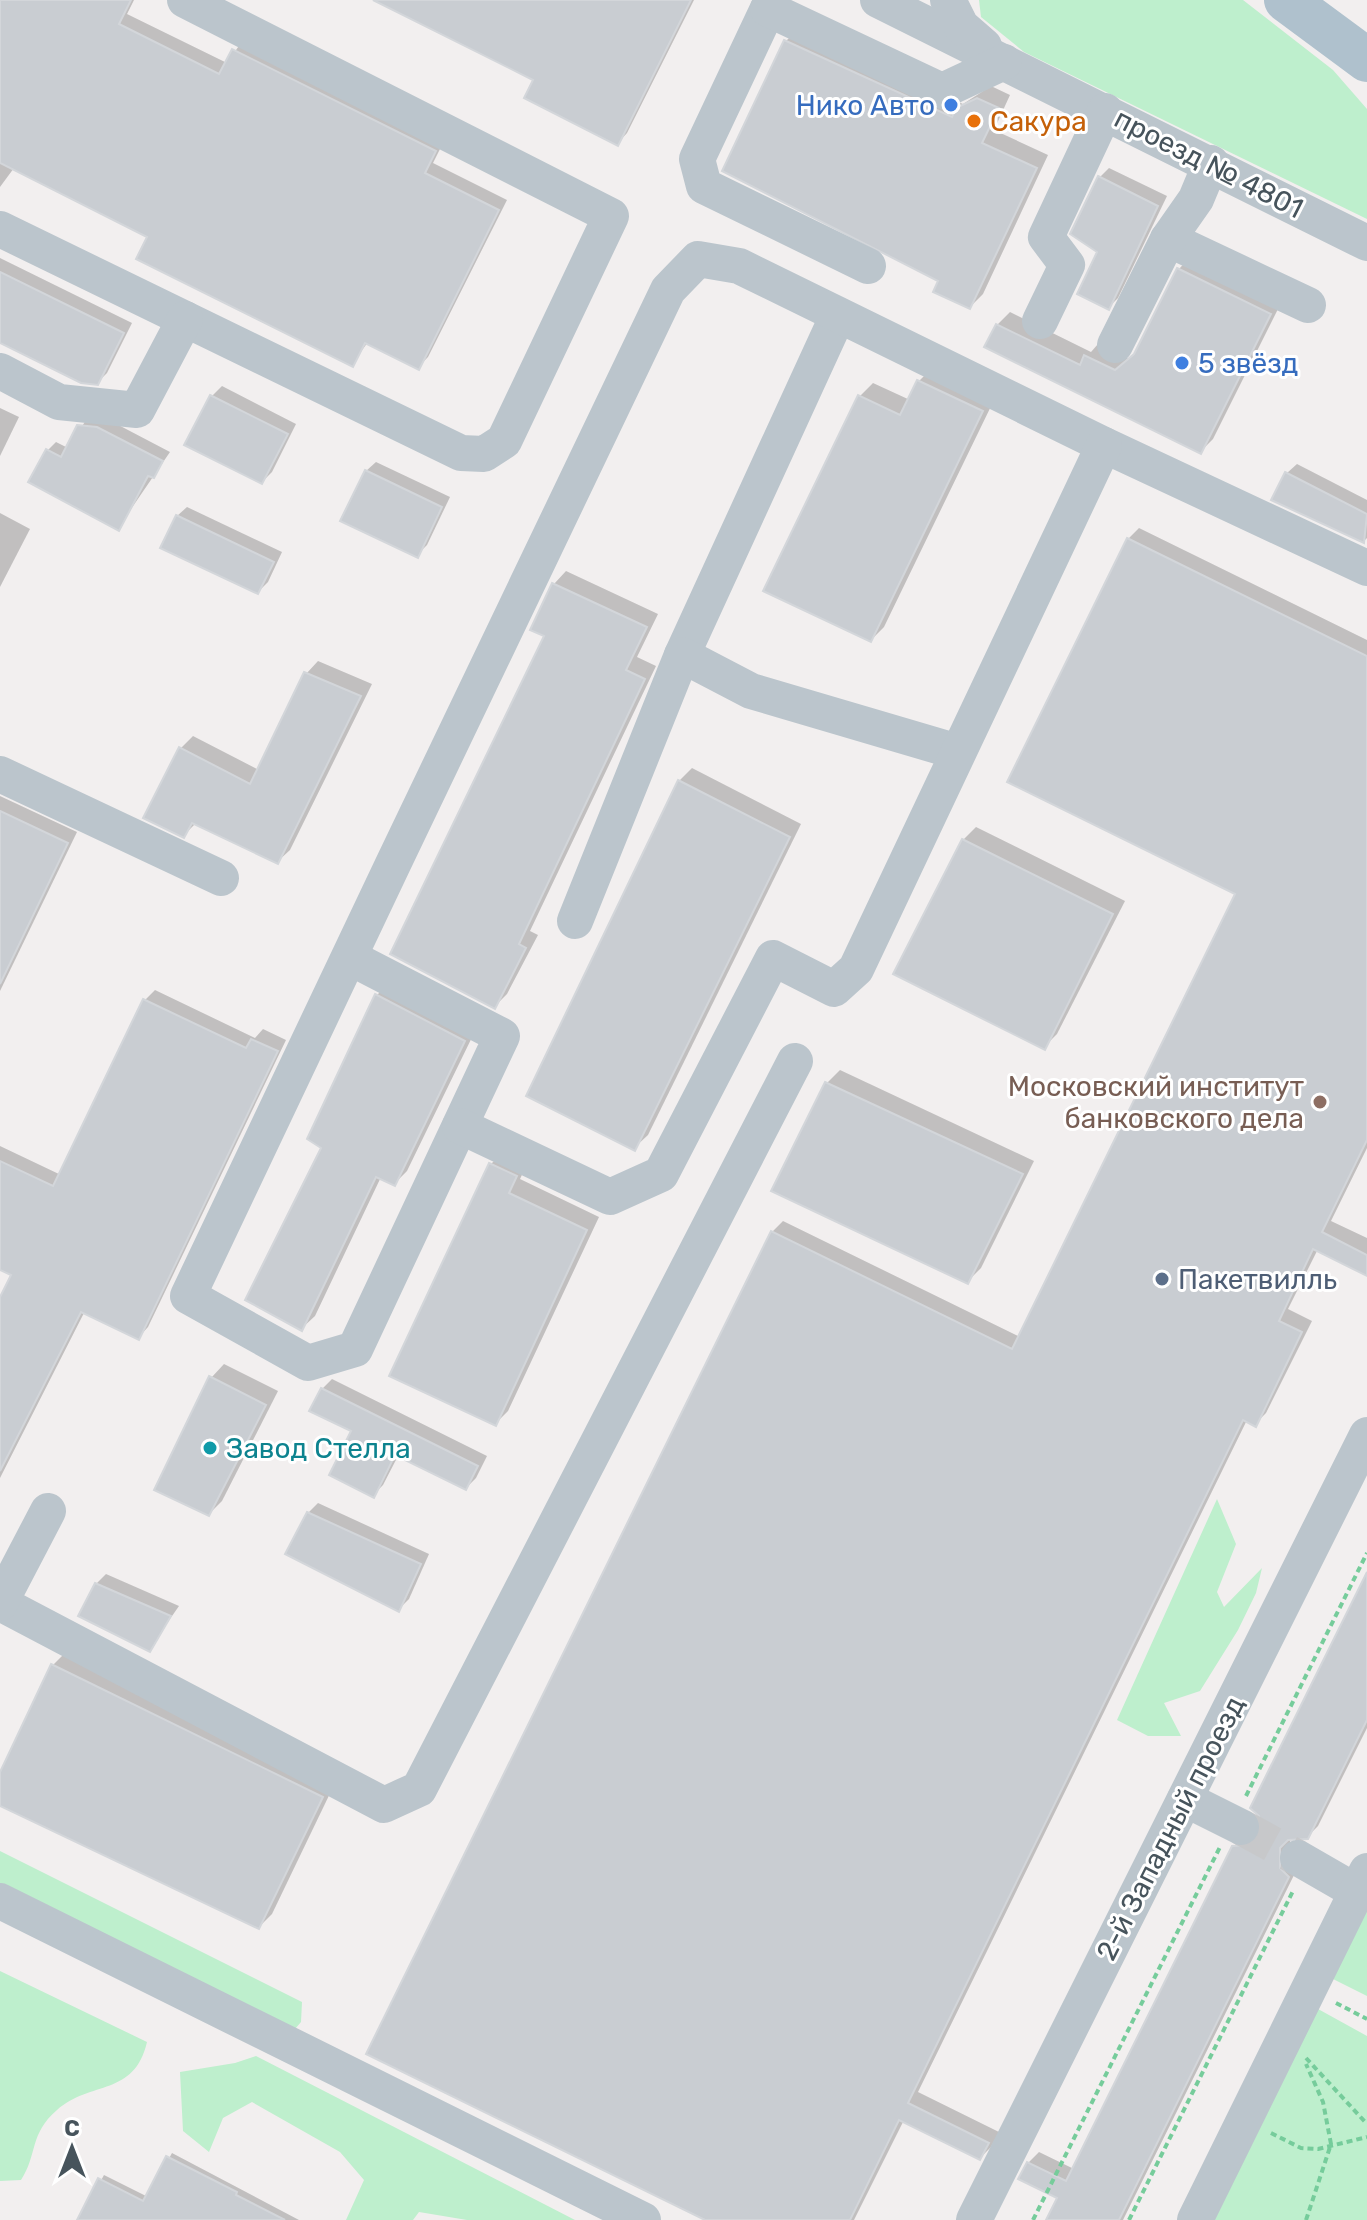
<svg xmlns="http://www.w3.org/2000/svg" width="1367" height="2220" viewBox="0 0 1367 2220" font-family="Rubik,sans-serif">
  <rect width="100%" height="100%" fill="#f2efef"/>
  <!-- green -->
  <g fill="#beefcd">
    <path d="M 979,0 L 1243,0 L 1333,70 L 1367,109 L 1367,219 L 1024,52 L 981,17 Z"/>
    <path d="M 1217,1499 L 1236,1544 L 1217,1592 L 1224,1607 L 1262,1568 L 1256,1593 L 1238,1630 L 1200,1691 L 1164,1703 L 1181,1736 L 1148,1736 L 1117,1720 Z"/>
    <path d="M 0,1851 L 302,2002 L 301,2022 L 295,2029 L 0,1888 Z"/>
    <path d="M 1367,1885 L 1367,1996 L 1323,1974 Z"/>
    <path d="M 0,1971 L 147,2042 C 134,2097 91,2080 57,2110 C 29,2134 38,2154 21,2180 L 0,2181 Z"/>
    <path d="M 1309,2004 L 1367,2036 L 1367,2220 L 1207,2220 Z"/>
    <path d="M 256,2056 L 575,2220 L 467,2220 L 419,2212 L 413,2220 L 346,2220 L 364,2180 L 340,2152 L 252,2102 L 223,2118 L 209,2152 L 183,2131 L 180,2072 L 235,2063 Z"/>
  </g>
  <!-- shadow -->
  <g fill="#0003">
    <path d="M 0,0 L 134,0 L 127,14 L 227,63 L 243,40 L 444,141 L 433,163 L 507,200 L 428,357 L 418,367 L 368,342 L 352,364 L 150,236 L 14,168 L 0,187 Z"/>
    <path d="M 377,0 L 694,0 L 627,133 L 618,143 L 536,79 Z"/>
    <path d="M 799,28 L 963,104 L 991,86 L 1010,95 L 994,130 L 1048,155 L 983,294 L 970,307 L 941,280 L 786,41 Z"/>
    <path d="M 1109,168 L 1167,196 L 1118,298 L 1109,307 L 1099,251 L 1099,178 Z"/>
    <path d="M 1191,256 L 1282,301 L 1213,439 L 1200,452 L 997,325 L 1010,312 L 1091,352 L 1098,344 L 1129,359 L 1137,352 L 1179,269 Z"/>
    <path d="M 0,258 L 132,323 L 107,373 L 97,383 L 0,341 Z"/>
    <path d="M 932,368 L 995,398 L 884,627 L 871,640 L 860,396 L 873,383 L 910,400 L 919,381 Z"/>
    <path d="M 222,386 L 296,424 L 272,472 L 262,482 L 187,444 L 212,396 Z"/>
    <path d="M 0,408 L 19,417 L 0,456 Z"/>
    <path d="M 88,417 L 107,419 L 170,452 L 118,528 L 48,450 L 56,442 L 68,448 Z"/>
    <path d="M 376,462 L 450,497 L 427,545 L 417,555 L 366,471 Z"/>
    <path d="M 1297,464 L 1367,500 L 1367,538 L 1364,541 L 1287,473 Z"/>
    <path d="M 187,507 L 282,552 L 268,582 L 258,592 L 177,516 Z"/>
    <path d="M 0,513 L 30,529 L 0,587 Z"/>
    <path d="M 1139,528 L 1367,640 L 1367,1148 L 1331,1221 L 1367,1238 L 1367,1273 L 1318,1249 L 1288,1309 L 1312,1321 L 1266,1413 L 1255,1424 L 1247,1420 L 918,2092 L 999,2132 L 991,2147 L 980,2158 L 904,2120 L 854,2220 L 710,2220 L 772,1232 L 783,1221 L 1020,1337 L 1238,893 L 1128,539 Z"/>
    <path d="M 566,571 L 658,614 L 637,657 L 656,666 L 530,931 L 538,935 L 507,994 L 495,1006 L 547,636 L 532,629 L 554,584 Z"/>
    <path d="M 318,661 L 372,684 L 290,850 L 277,862 L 196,823 L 184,835 L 181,748 L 193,736 L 259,770 L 306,674 Z"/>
    <path d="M 692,768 L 801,824 L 648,1135 L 634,1148 L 679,781 Z"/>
    <path d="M 0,796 L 77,832 L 0,991 Z"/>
    <path d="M 976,827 L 1125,901 L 1057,1034 L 1044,1047 L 963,840 Z"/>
    <path d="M 390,982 L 477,1027 L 407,1171 L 394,1184 L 381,1177 L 315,1316 L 301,1329 L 323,1148 L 377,995 Z"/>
    <path d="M 155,990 L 255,1038 L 263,1029 L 286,1040 L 148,1327 L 138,1338 L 85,1311 L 0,1478 L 0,1301 L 13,1274 L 0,1268 L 0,1146 L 61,1175 L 145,1000 Z"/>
    <path d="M 840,1070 L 1034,1161 L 981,1268 L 968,1281 L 827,1083 Z"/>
    <path d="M 504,1151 L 528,1162 L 520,1179 L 599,1217 L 508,1411 L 495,1424 L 491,1164 Z"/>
    <path d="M 224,1364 L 278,1391 L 222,1501 L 209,1514 L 211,1378 Z"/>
    <path d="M 332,1379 L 487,1456 L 476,1478 L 466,1488 L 399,1454 L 383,1485 L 373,1495 L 354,1430 L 322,1389 Z"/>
    <path d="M 318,1503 L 429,1554 L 409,1599 L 399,1609 L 308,1513 Z"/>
    <path d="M 106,1574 L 179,1606 L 149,1649 L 96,1584 Z"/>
    <path d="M 1367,1577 L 1367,1728 L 1318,1826 L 1307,1837 L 1290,1838 L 1290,1856 L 1299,1865 L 1123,2220 L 1049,2220 L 1060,2197 L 1028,2163 L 1039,2152 L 1074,2169 L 1233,1847 L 1244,1836 L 1256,1838 L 1262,1833 L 1264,1825 L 1252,1808 Z"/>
    <path d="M 66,1652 L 335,1783 L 272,1914 L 259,1927 L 0,1804 L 0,1777 L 53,1665 Z"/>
    <path d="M 172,2153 L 299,2220 L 79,2220 L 104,2175 L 148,2197 Z"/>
  </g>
  <!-- building -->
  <g fill="#c9cdd2" stroke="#d3d6da" stroke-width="2">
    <path d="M 0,0 L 131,0 L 119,24 L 219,74 L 232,49 L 436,151 L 425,173 L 499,210 L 419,370 L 365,343 L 353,367 L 136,259 L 147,237 L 0,163 Z"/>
    <path d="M 373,0 L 691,0 L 618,146 L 524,98 L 533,80 Z"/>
    <path d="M 784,40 L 952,117 L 956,108 L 977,98 L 999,108 L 982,143 L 1037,168 L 970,309 L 933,292 L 938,281 L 722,171 Z"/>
    <path d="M 1098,176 L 1158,206 L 1109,310 L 1077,294 L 1097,252 L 1070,234 Z"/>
    <path d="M 1177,268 L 1271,314 L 1201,454 L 984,347 L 996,324 L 1080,365 L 1084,355 L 1115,370 L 1134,354 Z"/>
    <path d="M 0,272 L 124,333 L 98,385 L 81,383 L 0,343 Z"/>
    <path d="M 917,380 L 983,411 L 871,642 L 763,591 L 858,395 L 900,415 Z"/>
    <path d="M 210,395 L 288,434 L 262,484 L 184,445 Z"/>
    <path d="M 77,425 L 97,427 L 163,461 L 154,478 L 148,476 L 119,531 L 28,482 L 46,449 L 61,457 Z"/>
    <path d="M 365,470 L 442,507 L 418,558 L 340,521 Z"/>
    <path d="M 1285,472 L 1367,514 L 1364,543 L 1271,500 Z"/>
    <path d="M 176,515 L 274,562 L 258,594 L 160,548 Z"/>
    <path d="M 1127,538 L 1367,656 L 1367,1140 L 1322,1232 L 1367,1255 L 1367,1276 L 1313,1249 L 1279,1321 L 1302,1332 L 1256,1427 L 1243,1420 L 908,2103 L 989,2143 L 980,2160 L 899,2120 L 850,2220 L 705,2220 L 366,2054 L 771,1231 L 1012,1349 L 1235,894 L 1007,782 Z"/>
    <path d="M 552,583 L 647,627 L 626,670 L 645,679 L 519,944 L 526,948 L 495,1009 L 390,954 L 544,636 L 530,630 Z"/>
    <path d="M 304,672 L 361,696 L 278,864 L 192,823 L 184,838 L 143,818 L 179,747 L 250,784 Z"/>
    <path d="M 678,780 L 790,837 L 635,1151 L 526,1096 Z"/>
    <path d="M 0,811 L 68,843 L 0,984 Z"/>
    <path d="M 962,839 L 1113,914 L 1045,1050 L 893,974 Z"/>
    <path d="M 375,994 L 465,1041 L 395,1186 L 376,1177 L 302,1331 L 245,1300 L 321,1148 L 307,1139 Z"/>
    <path d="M 143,999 L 246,1048 L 251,1039 L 278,1051 L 139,1340 L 81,1312 L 0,1471 L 0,1297 L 11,1275 L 0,1270 L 0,1161 L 53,1186 Z"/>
    <path d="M 825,1082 L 1023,1174 L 968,1284 L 771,1191 Z"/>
    <path d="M 489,1163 L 517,1176 L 509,1193 L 587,1230 L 496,1426 L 389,1376 Z"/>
    <path d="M 209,1376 L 266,1405 L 209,1516 L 154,1490 Z"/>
    <path d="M 321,1388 L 478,1466 L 466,1490 L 395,1455 L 374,1498 L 329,1475 L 351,1431 L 309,1411 Z"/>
    <path d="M 307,1512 L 421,1564 L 399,1612 L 285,1554 Z"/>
    <path d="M 1367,1572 L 1367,1720 L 1308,1839 L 1288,1840 L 1280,1848 L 1280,1868 L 1289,1877 L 1119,2220 L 1046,2220 L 1057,2198 L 1018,2179 L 1027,2162 L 1066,2181 L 1232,1846 L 1252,1845 L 1260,1836 L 1259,1816 L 1250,1808 Z"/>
    <path d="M 95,1583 L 171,1616 L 150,1652 L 78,1616 Z"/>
    <path d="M 51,1664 L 323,1797 L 259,1929 L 0,1806 L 0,1772 Z"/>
    <path d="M 166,2156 L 237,2192 L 236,2195 L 285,2220 L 77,2220 L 98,2178 L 143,2201 Z"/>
  </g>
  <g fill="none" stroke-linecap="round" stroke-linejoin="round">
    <!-- minor-tunnel -->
    <path stroke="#c7c8ca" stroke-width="36" stroke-dasharray="36 18" stroke-linecap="butt" d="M 1241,1827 L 1298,1858"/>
    <!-- path -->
    <g stroke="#76cc9b" stroke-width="4" stroke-dasharray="6 4" stroke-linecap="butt">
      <path d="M 1246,1796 L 1367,1553"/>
      <path d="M 1336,2003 L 1367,2019"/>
      <path d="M 1306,2058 L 1367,2124"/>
      <path d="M 1271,2133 L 1301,2148 L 1318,2149 L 1367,2137"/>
      <path d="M 1033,2220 L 1220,1847"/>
      <path d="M 1129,2220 L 1293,1891"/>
      <path d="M 1306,2220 L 1331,2144 L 1323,2102 L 1306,2064"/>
    </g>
    <!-- minor -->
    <g stroke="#bbc5cc" stroke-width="36">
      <path d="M 772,0 L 697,159 L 704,186 L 868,266"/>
      <path d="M 878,0 L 1367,243"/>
      <path d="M 948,0 L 961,26 L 984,46"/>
      <path d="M 768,9 L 942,91 L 1004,62"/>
      <path d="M 0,229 L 461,453 L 484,454 L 504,441 L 611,216 L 185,0"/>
      <path d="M 1168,239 L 1308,305"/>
      <path d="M 1040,321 L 1067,265 L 1046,237 L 1105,111"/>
      <path d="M 1115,345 L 1168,239 L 1196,199 L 1211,163"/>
      <path d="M 0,371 L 59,402 L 137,410 L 185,319"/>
      <path d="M 682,655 L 838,315"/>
      <path d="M 0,774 L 221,878"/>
      <path d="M 575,921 L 682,655 L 751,691 L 958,752"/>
      <path d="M 349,957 L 502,1036 L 355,1349 L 308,1363 L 188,1296 L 394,862 L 668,290 L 698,259 L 739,266 L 1104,445 L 1367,568"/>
      <path d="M 460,1126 L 610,1197 L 661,1174 L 773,958 L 834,989 L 856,969 L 1104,445"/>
      <path d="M 0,1603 L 384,1805 L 419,1789 L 795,1061"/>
      <path d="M 0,1603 L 48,1511"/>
      <path d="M 1185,1799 L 1241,1827"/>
      <path d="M 1298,1858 L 1357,1892"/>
      <path d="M 0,1901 L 643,2220"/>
      <path d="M 974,2220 L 1367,1435"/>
      <path d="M 1195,2220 L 1367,1871"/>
    </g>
    <!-- major -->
    <path stroke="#afc1cd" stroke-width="44" d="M 1286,0 L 1367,60"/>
  </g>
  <!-- markers -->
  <g fill="#3f7fe0" stroke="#fff" stroke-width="3">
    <circle cx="951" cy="105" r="8"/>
    <circle cx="1182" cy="363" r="8"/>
  </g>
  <circle fill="#e8710a" stroke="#fff" stroke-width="3" cx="974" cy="121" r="8"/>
  <circle fill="#8d6e63" stroke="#fff" stroke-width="3" cx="1320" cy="1102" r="8"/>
  <circle fill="#5c6f8a" stroke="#fff" stroke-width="3" cx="1162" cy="1279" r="8"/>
  <circle fill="#0f9aa8" stroke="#fff" stroke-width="3" cx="210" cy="1448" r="8"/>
  <g text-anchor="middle" stroke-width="6" stroke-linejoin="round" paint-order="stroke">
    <!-- shop labels -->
    <g font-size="28" fill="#366cbe" stroke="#fff" text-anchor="end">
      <text x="935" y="115">Нико Авто</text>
      <text x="1198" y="373" text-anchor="start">5 звёзд</text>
    </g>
    <!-- food labels -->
    <g font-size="28" fill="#c56008" stroke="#fff" text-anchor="start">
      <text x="990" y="131">Сакура</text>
    </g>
    <!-- street labels -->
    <g font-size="28" fill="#47545c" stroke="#fff">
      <text transform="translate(1209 163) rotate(27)" y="10">проезд № 4801</text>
      <text transform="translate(1170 1828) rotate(-63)" y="10">2-й Западный проезд</text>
    </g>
    <!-- education labels -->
    <g font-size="28" fill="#785e54" stroke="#fff" text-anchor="end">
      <text x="1304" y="1096">Московский институт<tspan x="1304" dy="32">банковского дела</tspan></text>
    </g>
    <!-- service labels -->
    <g font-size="28" fill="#4e5e75" stroke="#fff" text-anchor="start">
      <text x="1178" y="1289">Пакетвилль</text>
    </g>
    <!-- culture labels -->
    <g font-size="28" fill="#0d838f" stroke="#fff" text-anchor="start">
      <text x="226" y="1458">Завод Стелла</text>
    </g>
  </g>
  <!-- north arrow -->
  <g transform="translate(72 2148)" stroke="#ffffff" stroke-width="6" paint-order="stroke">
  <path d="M0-6L14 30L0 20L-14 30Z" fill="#47545c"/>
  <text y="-12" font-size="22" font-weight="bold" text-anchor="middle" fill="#47545c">С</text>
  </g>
</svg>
